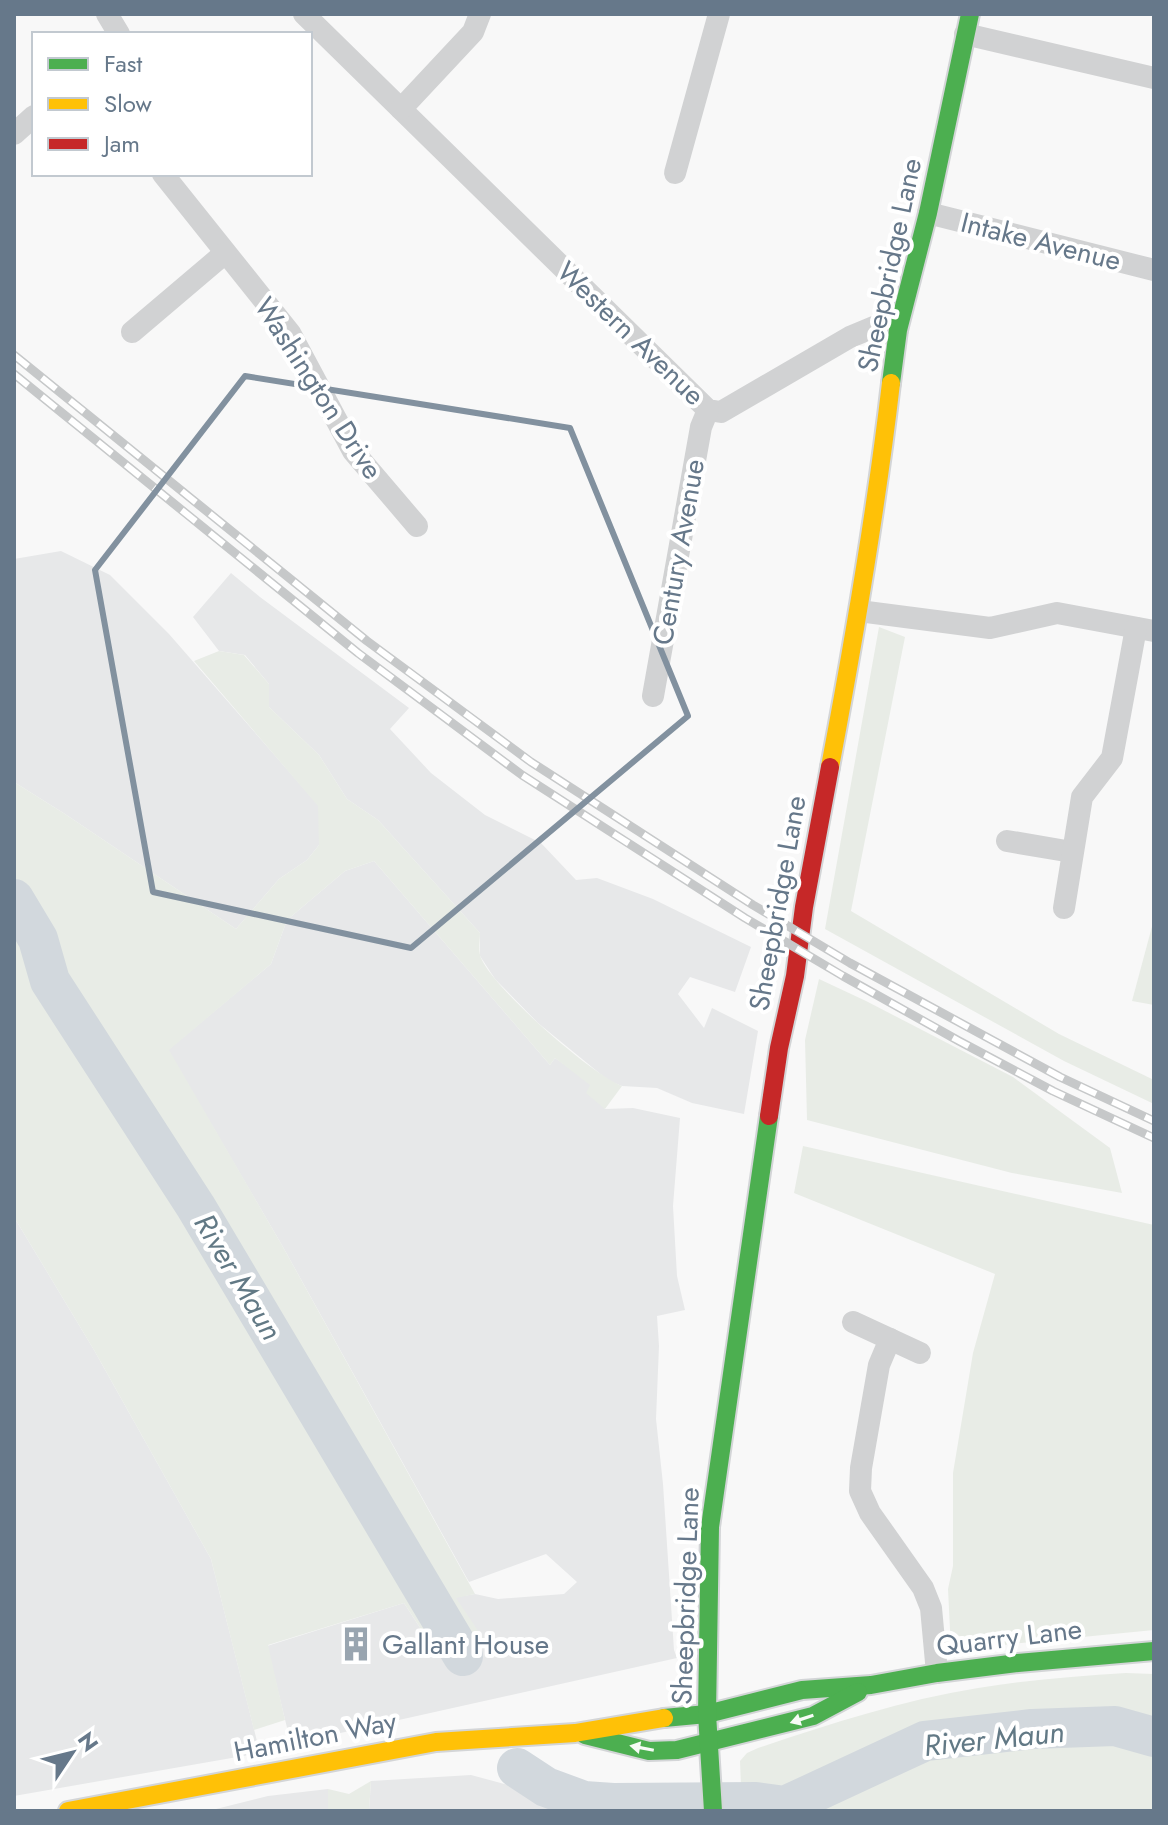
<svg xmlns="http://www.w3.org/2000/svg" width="1168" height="1825" viewBox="0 0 1168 1825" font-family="Jost,sans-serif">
  <rect width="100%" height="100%" fill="#f8f8f8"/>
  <!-- built -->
  <g fill="#e7e8e9">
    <path d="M 61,551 L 110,575 L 169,634 L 319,806 L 319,845 L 307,860 L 279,879 L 236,929 L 65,814 L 14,782 L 14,559 Z"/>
    <path d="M 231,573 L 260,597 L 409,708 L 390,729 L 431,773 L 485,815 L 541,843 L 576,880 L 597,878 L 653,899 L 751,947 L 735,992 L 690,977 L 678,994 L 704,1028 L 712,1008 L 758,1031 L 744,1114 L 692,1103 L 657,1088 L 622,1086 L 609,1081 L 538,1023 L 495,979 L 480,956 L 480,933 L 378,820 L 347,799 L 319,755 L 269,707 L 269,684 L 245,655 L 219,651 L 193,617 Z"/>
    <path d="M 374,861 L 550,1065 L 555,1058 L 574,1071 L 591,1085 L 605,1109 L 633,1108 L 680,1118 L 673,1206 L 677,1276 L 685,1310 L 657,1316 L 659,1346 L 656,1419 L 663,1484 L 674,1650 L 677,1658 L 291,1744 L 267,1646 L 404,1603 L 439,1657 L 456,1597 L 475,1594 L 498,1599 L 564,1594 L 577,1582 L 546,1554 L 469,1582 L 283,1247 L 168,1050 L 271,964 L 287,920 L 345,871 Z"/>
    <path d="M 14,1217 L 94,1350 L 211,1559 L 260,1753 L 14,1796 Z"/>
    <path d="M 471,1775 L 605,1811 L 369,1811 L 371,1781 Z"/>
    <path d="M 328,1789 L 328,1811 L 208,1811 L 268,1796 Z"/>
  </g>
  <!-- green -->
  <g fill="#e8ece6">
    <path d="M 879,627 L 905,637 L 851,911 L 1059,1034 L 1154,1080 L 1154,1104 L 1064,1061 L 825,929 Z"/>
    <path d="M 219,651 L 244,655 L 269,684 L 269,707 L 319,755 L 347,799 L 378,820 L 480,933 C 480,940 478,951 481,958 C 494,989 591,1074 622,1086 L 605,1109 L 586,1093 L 590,1085 L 555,1058 L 550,1065 L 374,861 L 345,871 L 287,920 L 271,964 L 169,1050 L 283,1247 L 475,1594 L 456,1598 L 487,1644 L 463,1656 L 439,1657 L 404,1603 L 268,1645 L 285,1720 L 254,1730 L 211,1559 L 94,1350 L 14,1217 L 14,782 L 65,814 L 236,929 L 279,879 L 307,860 L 319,845 L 318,806 L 194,661 Z"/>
    <path d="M 1154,919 L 1154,1005 L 1132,1001 Z"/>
    <path d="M 819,979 L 866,1001 L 1013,1077 L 1110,1148 L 1122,1193 L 1012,1173 L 807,1120 L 805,1040 Z"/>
    <path d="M 803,1146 L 1154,1225 L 1154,1630 L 951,1650 L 948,1589 L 953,1566 L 953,1473 L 973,1353 L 995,1274 L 794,1193 Z"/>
    <path d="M 1126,1673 L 1154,1674 L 1154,1811 L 742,1811 L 740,1761 L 747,1753 L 758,1748 C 830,1724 903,1700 978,1688 C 1027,1680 1077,1676 1126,1673 Z"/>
    <path d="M 371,1781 L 369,1811 L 328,1811 L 328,1789 L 349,1794 Z"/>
  </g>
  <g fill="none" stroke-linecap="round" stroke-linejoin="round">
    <!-- river -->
    <g stroke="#d2d8dd" stroke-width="40">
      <path d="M 14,899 L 38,939 L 50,981 L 196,1207 L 463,1656"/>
      <path d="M 517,1768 L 546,1787 L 584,1801 L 613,1803 L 756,1802 L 785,1806 L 925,1741 L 1032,1729 L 1115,1726 L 1154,1737"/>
    </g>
    <!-- fast casing -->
    <g stroke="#d3d5d7" stroke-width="22">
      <g id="fast">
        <path d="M 891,383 L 898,330 L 928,213 L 970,14"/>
        <path d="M 664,1718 L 707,1714 L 802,1690 L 871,1685 L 937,1673 L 1018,1663 L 1154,1651"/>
        <path d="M 585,1735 L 649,1751 L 677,1750 L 813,1716 L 858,1692"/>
        <path d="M 713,1811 L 707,1714 L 710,1527 L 769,1116"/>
      </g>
    </g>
    <!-- slow casing -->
    <g stroke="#d3d5d7" stroke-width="22">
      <g id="slow">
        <path d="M 830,767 C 854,640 876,512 891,383"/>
        <path d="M 68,1811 L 436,1742 L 575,1733 L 664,1718"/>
      </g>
    </g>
    <!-- jam casing -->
    <g stroke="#d3d5d7" stroke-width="22">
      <path id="jam" d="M 769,1116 L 779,1048 L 795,976 L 804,907 L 830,767"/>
    </g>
    <!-- street -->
    <g stroke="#d1d2d3" stroke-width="22">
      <path d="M 107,14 L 119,34"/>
      <path d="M 304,14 L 708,410 L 721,412 L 850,337 L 874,327 L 898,330"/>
      <path d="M 965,34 L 1154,78"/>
      <path d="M 401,109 L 473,32 L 480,14"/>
      <path d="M 14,134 L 34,116"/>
      <path d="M 675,173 L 719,14"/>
      <path d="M 163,174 L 290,333 L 353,451 L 417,526"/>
      <path d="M 928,213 L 1154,270"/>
      <path d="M 132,332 L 225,253"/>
      <path d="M 859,611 L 990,628 L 1057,613 L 1154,631"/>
      <path d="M 653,696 L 701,427 L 708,410"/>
      <path d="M 1007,841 L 1072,852"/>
      <path d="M 1064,908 L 1082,797 L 1112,758 L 1136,628"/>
      <path d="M 853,1322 L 920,1353"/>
      <path d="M 890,1339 L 879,1365 L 861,1468 L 860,1491 L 870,1513 L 923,1588 L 931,1608 L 937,1673"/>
    </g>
    <!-- fast -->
    <use href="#fast" stroke="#4caf50" stroke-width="18"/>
    <!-- slow -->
    <use href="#slow" stroke="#ffc107" stroke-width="18"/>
    <!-- jam -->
    <use href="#jam" stroke="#c62828" stroke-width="18"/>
    <!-- rail casing -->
    <g stroke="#c6c8c9" stroke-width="9">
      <g id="rail">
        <path d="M 14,355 L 367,641 L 531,762 L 753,905 L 850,963 L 1060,1077 L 1154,1121"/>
        <path d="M 14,374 L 358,653 L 522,775 L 745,918 L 843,976 L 959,1041 L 1053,1091 L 1154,1138"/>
      </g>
    </g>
    <!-- rail -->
    <use href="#rail" stroke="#fff" stroke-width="6" stroke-dasharray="18" stroke-linecap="butt"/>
  </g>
  <!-- one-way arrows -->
  <defs><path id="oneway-solid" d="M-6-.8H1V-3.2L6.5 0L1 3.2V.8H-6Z" transform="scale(2)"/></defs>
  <g fill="#f6fbf6">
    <use href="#oneway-solid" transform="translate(802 1719) rotate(162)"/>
    <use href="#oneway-solid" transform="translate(642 1748) rotate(-169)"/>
  </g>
  <!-- marked area -->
  <path fill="none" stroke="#82919f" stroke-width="6" stroke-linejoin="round" d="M 245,376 L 570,428 L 688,716 L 411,948 L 153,892 L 95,570 Z"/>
  <!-- icons -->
  <defs>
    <g id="building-bare" transform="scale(2.76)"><path d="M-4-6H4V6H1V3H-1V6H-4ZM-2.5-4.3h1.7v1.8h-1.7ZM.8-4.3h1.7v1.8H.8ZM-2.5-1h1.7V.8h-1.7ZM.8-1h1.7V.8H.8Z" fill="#99a5b0" stroke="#fff" stroke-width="2.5" paint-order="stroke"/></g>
  </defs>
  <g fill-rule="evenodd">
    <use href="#building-bare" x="356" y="1644"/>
  </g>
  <g text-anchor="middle" stroke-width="8" stroke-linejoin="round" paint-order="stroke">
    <!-- street labels -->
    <g font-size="28" fill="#66788a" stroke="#fff">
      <text transform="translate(1041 241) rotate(14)" y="10">Intake Avenue</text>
      <text transform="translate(889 265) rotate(-78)" y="10">Sheepbridge Lane</text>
      <text transform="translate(631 333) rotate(44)" y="10">Western Avenue</text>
      <text transform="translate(319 388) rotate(57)" y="10">Washington Drive</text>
      <text transform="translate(678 552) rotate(-80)" y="10">Century Avenue</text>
      <text transform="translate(777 903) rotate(-80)" y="10">Sheepbridge Lane</text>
      <text transform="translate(685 1596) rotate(-88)" y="10">Sheepbridge Lane</text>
      <text transform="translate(1009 1637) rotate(-7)" y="10">Quarry Lane</text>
      <text transform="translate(315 1736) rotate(-11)" y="10">Hamilton Way</text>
    </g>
    <!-- poi labels -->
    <g font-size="28" fill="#66788a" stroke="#fff" text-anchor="start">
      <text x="382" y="1654">Gallant House</text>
    </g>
    <!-- water labels -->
    <g font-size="30" font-style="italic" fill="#627985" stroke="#fff">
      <text transform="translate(238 1277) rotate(59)" y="10">River Maun</text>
      <text transform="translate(994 1739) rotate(-6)" y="10">River Maun</text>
    </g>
  </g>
  <!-- border -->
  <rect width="1168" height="1825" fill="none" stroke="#66788a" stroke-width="32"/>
  <!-- legend -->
  <rect x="32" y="32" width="280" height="144" fill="#ffffff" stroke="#c2c9d0" stroke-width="2"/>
  <rect x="48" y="58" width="40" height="12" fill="#4caf50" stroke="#c2c9d0" stroke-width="2"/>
  <text x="104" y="72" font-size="24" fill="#66788a">Fast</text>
  <rect x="48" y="98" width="40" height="12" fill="#ffc107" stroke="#c2c9d0" stroke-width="2"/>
  <text x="104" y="112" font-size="24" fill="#66788a">Slow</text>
  <rect x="48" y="138" width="40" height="12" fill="#c62828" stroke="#c2c9d0" stroke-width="2"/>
  <text x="104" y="152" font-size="24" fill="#66788a">Jam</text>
  <!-- north arrow -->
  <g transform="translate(72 1753) rotate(55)" stroke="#ffffff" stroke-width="6" paint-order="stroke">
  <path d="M0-6L14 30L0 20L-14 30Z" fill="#66788a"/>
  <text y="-12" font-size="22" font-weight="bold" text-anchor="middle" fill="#66788a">N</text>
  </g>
</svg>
